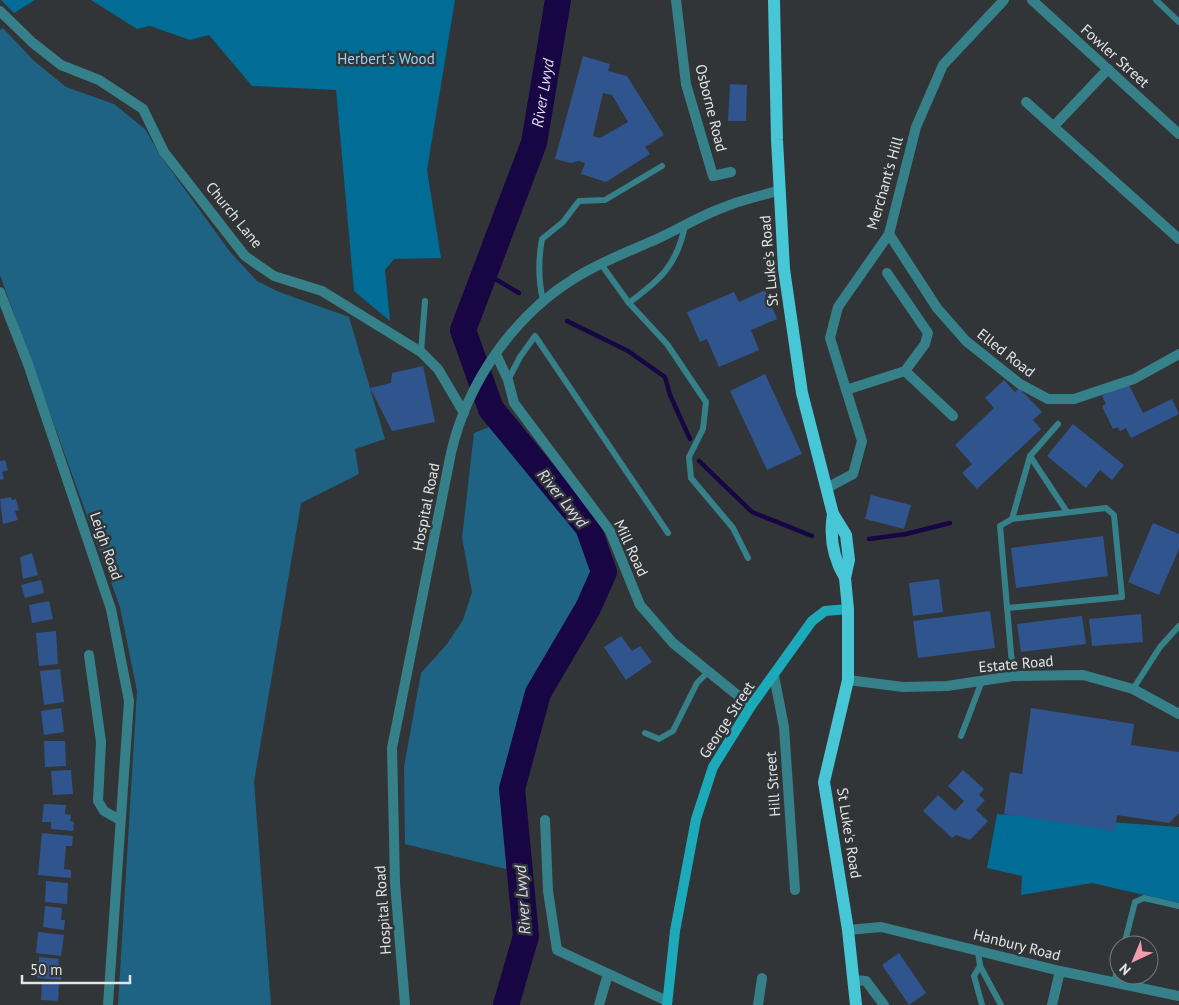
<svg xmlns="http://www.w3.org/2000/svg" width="1179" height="1005" viewBox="0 0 1179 1005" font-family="'PT Sans',sans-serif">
  <rect width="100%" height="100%" fill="#313537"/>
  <!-- green -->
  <g fill="#1e6384">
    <path d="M 3,28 L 33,60 L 66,87 L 114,104 L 145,129 L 160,155 L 230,252 L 257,281 L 279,292 L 349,317 L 385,439 L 355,449 L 359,474 L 301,503 L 254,782 L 271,1005 L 118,1005 L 137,691 L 120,607 L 0,275 L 0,30 Z"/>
    <path d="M 489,427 L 591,547 L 595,573 L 572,629 L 535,682 L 506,765 L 506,869 L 405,844 L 404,767 L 421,673 L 447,644 L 463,620 L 472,592 L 462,538 L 474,433 Z"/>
  </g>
  <!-- forest -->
  <g fill="#016c95">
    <path d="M 1,0 L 35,0 L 14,13 Z"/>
    <path d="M 91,0 L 455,0 L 427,170 L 441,258 L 394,259 L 385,270 L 390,321 L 354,291 L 336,90 L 252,86 L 209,35 L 190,40 L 150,26 L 137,29 Z"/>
    <path d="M 997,814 L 1179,827 L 1179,903 L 1092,883 L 1021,895 L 1022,876 L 987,868 Z"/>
  </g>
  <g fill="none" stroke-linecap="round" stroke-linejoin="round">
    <!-- stream -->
    <g stroke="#170643" stroke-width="4.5">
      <path d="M 485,273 L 519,293"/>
      <path d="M 567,321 L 628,351 L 665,377 L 670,395 L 690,439"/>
      <path d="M 699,461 L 752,512 L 812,536"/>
      <path d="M 869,539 L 906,534 L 950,523"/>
    </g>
    <!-- river -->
    <path stroke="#170643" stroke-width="26" id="s1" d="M 506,1005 L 526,936 L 512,789 L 538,693 L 588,608 L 604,572 L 588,527 L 491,409 L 463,330 L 534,143 L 558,0"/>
  </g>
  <!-- building -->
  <g fill="#30548e" fill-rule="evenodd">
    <path d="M 583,56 L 610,64 L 608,71 L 627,76 L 664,135 L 645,147 L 650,154 L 606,182 L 581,174 L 585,163 L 579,161 L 571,163 L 555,159 ZM 603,93 L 612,95 L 628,122 L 600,138 L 593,136 Z"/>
    <path d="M 730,84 L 747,85 L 746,121 L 728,121 Z"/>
    <path d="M 765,290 L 777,319 L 751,330 L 759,350 L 719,367 L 707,339 L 700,342 L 687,312 L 734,292 L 739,302 Z"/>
    <path d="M 423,366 L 435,422 L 392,431 L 370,388 L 391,383 L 392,373 Z"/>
    <path d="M 765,374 L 802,454 L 767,470 L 730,391 Z"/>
    <path d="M 1004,380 L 1015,392 L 1019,388 L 1042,412 L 1033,420 L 1041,429 L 977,489 L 962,473 L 972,464 L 955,445 L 994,408 L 985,398 Z"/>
    <path d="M 1128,383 L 1143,413 L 1172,399 L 1179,414 L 1131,438 L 1126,428 L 1120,431 L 1118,427 L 1113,429 L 1102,406 L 1106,404 L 1102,396 Z"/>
    <path d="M 1073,424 L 1124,465 L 1112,480 L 1100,470 L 1086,488 L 1047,456 Z"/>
    <path d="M 5,460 L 8,470 L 2,472 L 4,479 L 0,480 L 0,461 Z"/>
    <path d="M 871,495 L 911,505 L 904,529 L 865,519 Z"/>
    <path d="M 11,497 L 12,500 L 16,499 L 19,510 L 15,511 L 18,520 L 3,524 L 0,499 Z"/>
    <path d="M 1153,523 L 1179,534 L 1179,549 L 1159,595 L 1128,582 Z"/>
    <path d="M 1103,536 L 1108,576 L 1016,588 L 1011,548 Z"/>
    <path d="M 32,553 L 38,575 L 23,579 L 20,557 Z"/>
    <path d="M 939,579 L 943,612 L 913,616 L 909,583 Z"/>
    <path d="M 41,580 L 44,593 L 25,598 L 21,585 Z"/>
    <path d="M 49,601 L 53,619 L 32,623 L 29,605 Z"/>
    <path d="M 990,611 L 995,648 L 918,658 L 913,621 Z"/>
    <path d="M 1141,614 L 1143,642 L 1092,646 L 1089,619 Z"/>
    <path d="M 1082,616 L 1086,644 L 1021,652 L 1017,624 Z"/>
    <path d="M 56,631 L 58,664 L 39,666 L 36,633 Z"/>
    <path d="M 621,636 L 632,651 L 640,646 L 652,662 L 626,680 L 604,647 Z"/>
    <path d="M 60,669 L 64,702 L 44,705 L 40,671 Z"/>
    <path d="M 61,708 L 64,732 L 44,735 L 41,711 Z"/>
    <path d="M 1031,708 L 1134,724 L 1131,745 L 1179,752 L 1179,813 L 1169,823 L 1117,815 L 1115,831 L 1004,814 L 1010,772 L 1022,774 Z"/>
    <path d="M 44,741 L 65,741 L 66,766 L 45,767 Z"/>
    <path d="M 71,770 L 73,794 L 53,795 L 51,771 Z"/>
    <path d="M 963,770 L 984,789 L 979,795 L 985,800 L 976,810 L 988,821 L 970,840 L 956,835 L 952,838 L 923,811 L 938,795 L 955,811 L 964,801 L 948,786 Z"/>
    <path d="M 44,804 L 66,805 L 65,814 L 71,815 L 70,821 L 74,822 L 73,831 L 51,829 L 51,822 L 42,822 Z"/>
    <path d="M 42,833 L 73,836 L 72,846 L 66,846 L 64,869 L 71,870 L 71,878 L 38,875 Z"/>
    <path d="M 46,881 L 68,883 L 67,904 L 45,902 Z"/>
    <path d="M 45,906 L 62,908 L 61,920 L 65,920 L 64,930 L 43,927 Z"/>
    <path d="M 38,932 L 64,935 L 61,956 L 36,953 Z"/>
    <path d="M 899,953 L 926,993 L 909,1005 L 882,965 Z"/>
    <path d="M 39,957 L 59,959 L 58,970 L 62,971 L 61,980 L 37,978 Z"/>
    <path d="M 42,983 L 59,984 L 58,1001 L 41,1000 Z"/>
  </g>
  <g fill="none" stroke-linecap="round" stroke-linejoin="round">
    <!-- lane -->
    <g stroke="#36808a" stroke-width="6">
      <path d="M 1156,0 L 1179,22"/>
      <path d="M 601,264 L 629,303 L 667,344 L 706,402 L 703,429 L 689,457 L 691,478 L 733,528 L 748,558"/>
      <path d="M 543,300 C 538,279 538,261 542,239 L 563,222 L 579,201 L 605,200 L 662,166"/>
      <path d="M 629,303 C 661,278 676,267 685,226"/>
      <path d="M 421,352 L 425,301"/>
      <path d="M 508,380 L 520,357 L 535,336 L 668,533"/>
      <path d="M 1030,456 L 1067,512"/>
      <path d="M 1007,608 L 1122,597 L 1114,515 L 1106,508 L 1012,519"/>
      <path d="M 1013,676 L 1000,526 L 1012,519 L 1030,456 L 1058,424"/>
      <path d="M 1133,689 L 1160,647 L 1179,626"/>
      <path d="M 645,733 L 659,739 L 673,731 L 697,683 L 708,672"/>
      <path d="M 961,736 L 982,681"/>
      <path d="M 1124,945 L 1135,902 L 1144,898 L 1179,906"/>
      <path d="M 978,951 L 980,966 L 1001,1005"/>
      <path d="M 980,966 L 974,976 L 982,1005"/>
      <path d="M 1114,983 L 1119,963"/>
    </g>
    <!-- street -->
    <g stroke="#36808a" stroke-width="10">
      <path d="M 676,0 L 686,84 L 713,176 L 731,172"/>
      <path d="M 1032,0 L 1179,134"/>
      <path d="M 0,11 L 33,43 L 61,65 L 99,80 L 143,109 L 164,152 L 245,256 L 274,276 L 322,291 L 421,352 L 438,369 L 464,413"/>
      <path d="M 1026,102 L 1179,239"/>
      <path d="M 1054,126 L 1108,69"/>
      <path d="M 889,234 L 937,308 L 966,341 L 1020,384 L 1048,399 L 1074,399 L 1134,379 L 1179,354"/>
      <path d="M 0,292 L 28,364 L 111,609 L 129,701 L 108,1005"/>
      <path d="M 496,354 L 508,380 L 514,403 L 610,531 L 640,605 L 673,643 L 751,706"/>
      <path d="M 905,371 L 953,416"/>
      <path d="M 846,390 L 905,371 L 925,344 L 928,333 L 887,273"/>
      <path d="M 827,488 L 853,474 L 862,441 L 830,338 L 838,307 L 889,234 L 916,127 L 943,65 L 1004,0"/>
      <path d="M 89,655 L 101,742 L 98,801 L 104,811 L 120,820"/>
      <path d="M 774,676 L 784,727 L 795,890"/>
      <path d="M 848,680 L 903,687 L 947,686 L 1013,676 L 1083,675 L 1133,689 L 1179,714"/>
      <path d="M 545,820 L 548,891 L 557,950 L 667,1001"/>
      <path d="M 848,930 L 881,927 L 1060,971 L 1179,996"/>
      <path d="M 853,980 L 866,981 L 884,1005"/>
      <path d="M 405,1005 L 395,883 L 392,748 L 451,453 C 467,383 513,316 575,278 C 600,262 630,251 657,239 C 679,229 700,216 722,208 C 740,200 761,196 780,190"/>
      <path d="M 599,1005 L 608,974"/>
      <path d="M 758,1005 L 762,978"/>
      <path d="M 1052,1005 L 1060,971"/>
    </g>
    <!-- secondary -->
    <path stroke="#1caaba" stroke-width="10" d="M 667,1005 L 675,931 L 696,819 L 713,767 L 751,706 L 812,621 L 825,611 L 848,609"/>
    <!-- primary -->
    <g stroke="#47c6d6" stroke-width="12">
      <path d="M 774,0 L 777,140 L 784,269 L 802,393 L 833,514 L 846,535 L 849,560 L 845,578 L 848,609 L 848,680 L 824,782 L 848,930 L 856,1005"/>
      <path d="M 833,514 C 829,538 833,558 845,578"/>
    </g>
  </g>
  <g text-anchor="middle" stroke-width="5" stroke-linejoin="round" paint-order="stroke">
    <!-- street labels -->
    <g font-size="15" fill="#e2e4e5" stroke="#313537">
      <text transform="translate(1115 56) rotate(42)" y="5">Fowler Street</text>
      <text transform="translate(711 108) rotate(76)" y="5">Osborne Road</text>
      <text transform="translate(885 183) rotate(-74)" y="5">Merchant's Hill</text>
      <text transform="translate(234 215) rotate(51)" y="5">Church Lane</text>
      <text transform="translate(769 261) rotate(-95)" y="5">St Luke's Road</text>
      <text transform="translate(1006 353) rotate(38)" y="5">Elled Road</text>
      <text transform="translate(426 507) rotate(-79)" y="5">Hospital Road</text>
      <text transform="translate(106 546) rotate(71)" y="5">Leigh Road</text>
      <text transform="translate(631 548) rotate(65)" y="5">Mill Road</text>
      <text transform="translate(1016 664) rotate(-5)" y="5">Estate Road</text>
      <text transform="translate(727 720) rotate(-57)" y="5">George Street</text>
      <text transform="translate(773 784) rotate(-94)" y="5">Hill Street</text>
      <text transform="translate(849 833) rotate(81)" y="5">St Luke's Road</text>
      <text transform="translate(383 910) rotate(-94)" y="5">Hospital Road</text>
      <text transform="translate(1017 945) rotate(14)" y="5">Hanbury Road</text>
    </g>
    <!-- park labels -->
    <g font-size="15" fill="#94d3f5" stroke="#313537">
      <text x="386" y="64">Herbert's Wood</text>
    </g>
    <!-- water labels -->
    <g font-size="16" font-style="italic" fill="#ddddf0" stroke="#313537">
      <text dy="6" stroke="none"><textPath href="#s1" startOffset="992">River Lwyd</textPath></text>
      <text transform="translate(563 498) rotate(51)" y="6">River Lwyd</text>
      <text transform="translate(522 900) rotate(-94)" y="6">River Lwyd</text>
    </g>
  </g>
  <!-- north arrow -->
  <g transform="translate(1134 960) rotate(224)"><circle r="24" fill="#313537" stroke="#787b7d"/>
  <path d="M0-4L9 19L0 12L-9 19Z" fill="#f29aae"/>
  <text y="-8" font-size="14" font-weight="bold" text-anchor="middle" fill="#e2e4e5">N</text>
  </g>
  <!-- scale -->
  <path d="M22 975v8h108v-8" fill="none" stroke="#e2e4e5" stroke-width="2.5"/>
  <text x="30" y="975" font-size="15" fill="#e2e4e5" stroke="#313537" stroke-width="4" paint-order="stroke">50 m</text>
</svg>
